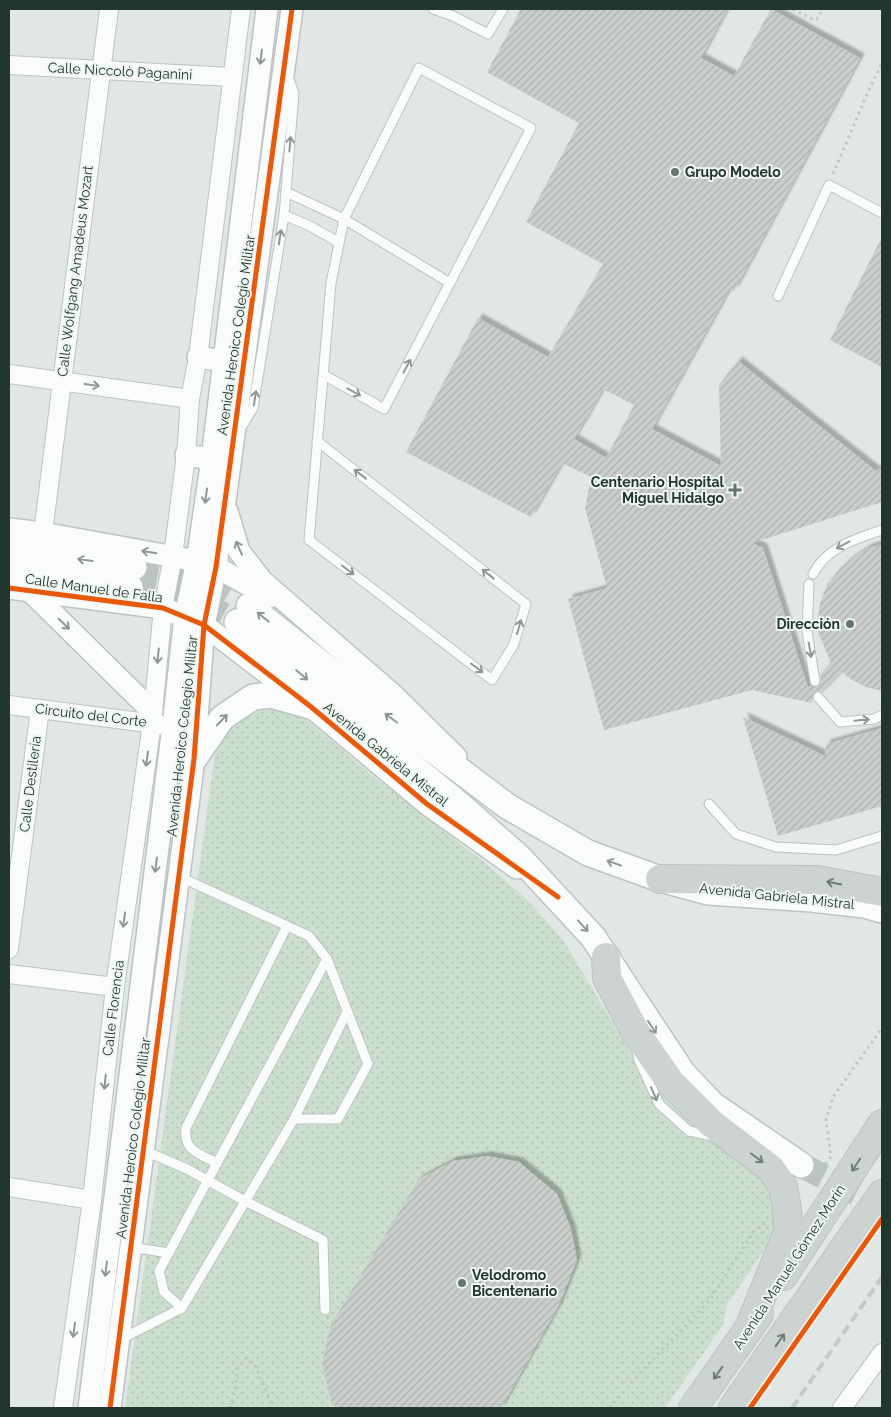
<svg xmlns="http://www.w3.org/2000/svg" width="891" height="1417" viewBox="0 0 891 1417" font-family="Raleway,sans-serif">
  <defs>
    <pattern id="park-dots" width="8" height="8" patternUnits="userSpaceOnUse" patternTransform="scale(1.25)"><rect width="8" height="8" fill="#cbdfcf"/><path d="M2 2h.1M6 6h.1" fill="none" stroke="#aec0b2" stroke-width="1.8" stroke-linecap="round"/></pattern>
    <pattern id="building-hatch" width="6" height="6" patternUnits="userSpaceOnUse" patternTransform="scale(1.25)"><rect width="6" height="6" fill="#cacfcc"/><path d="M-1 1l2-2M0 6l6-6M5 7l2-2" fill="none" stroke="#adb2b0"/></pattern>
    <filter id="shadow"><feDropShadow dx="4.5" dy="-4.5" stdDeviation="1" flood-color="#0004"/></filter>
  </defs>
  <rect width="100%" height="100%" fill="#e1e7e4"/>
  <!-- park -->
  <path fill="url(#park-dots)" d="M 262,709 L 286,710 L 307,720 L 373,776 L 485,863 L 532,904 L 565,943 L 630,1052 L 685,1118 L 747,1166 L 772,1189 L 775,1234 L 727,1305 L 723,1325 L 665,1408 L 125,1408 L 215,754 L 225,731 L 242,717 Z"/>
  <!-- building -->
  <g fill="url(#building-hatch)" fill-rule="evenodd" filter="url(#shadow)">
    <path d="M 521,9 L 727,9 L 701,58 L 734,76 L 771,9 L 860,58 L 734,291 L 730,288 L 652,429 L 721,466 L 719,385 L 738,361 L 876,471 L 882,467 L 882,502 L 752,543 L 763,548 L 808,688 L 811,685 L 816,687 L 819,685 L 821,680 L 820,675 L 831,663 L 818,632 L 818,617 L 820,603 L 828,582 L 830,583 L 836,573 L 850,560 L 868,548 L 882,544 L 882,691 L 866,687 L 852,680 L 842,672 L 822,693 L 817,691 L 814,693 L 812,695 L 812,703 L 752,690 L 604,730 L 568,599 L 607,588 L 585,508 L 591,477 L 562,463 L 531,517 L 406,452 L 478,318 L 548,357 L 603,264 L 526,222 L 579,123 L 487,72 ZM 603,389 L 634,405 L 606,458 L 574,439 Z"/>
    <path d="M 882,237 L 882,367 L 830,340 Z"/>
    <path d="M 743,717 L 825,756 L 826,744 L 882,728 L 882,806 L 778,836 Z"/>
    <path d="M 487,1156 L 519,1162 L 557,1194 L 571,1229 L 577,1260 L 559,1305 L 501,1408 L 338,1408 L 332,1404 L 322,1363 L 331,1325 L 419,1179 L 453,1161 Z"/>
  </g>
  <g fill="none" stroke-linecap="round" stroke-linejoin="round">
    <!-- secondary-tunnel -->
    <g stroke="#bbc4c0" stroke-width="25" stroke-dasharray="25 12" stroke-linecap="butt">
      <path d="M 134,567 L 203,580 L 249,606"/>
      <path d="M 130,587 L 186,595 L 237,622"/>
      <path d="M 801,1165 L 882,1206"/>
    </g>
    <!-- service casing -->
    <g stroke="#bec3c1" stroke-width="11">
      <g id="service">
        <path d="M 433,9 L 453,16 L 488,34 L 503,9"/>
        <path d="M 286,192 L 344,219 L 450,283"/>
        <path d="M 284,215 L 310,226 L 338,242"/>
        <path d="M 778,296 L 829,185 L 882,213"/>
        <path d="M 242,426 L 253,408 L 284,215 L 294,93 L 288,77"/>
        <path d="M 317,441 L 526,604 L 514,644 L 492,680 L 309,540 L 331,283 L 344,219 L 419,68 L 531,128 L 384,409 L 324,375"/>
        <path d="M 813,574 C 827,547 855,539 882,530"/>
        <path d="M 809,584 L 807,632 L 815,681"/>
        <path d="M 818,697 L 840,722 L 874,719 L 882,715"/>
        <path d="M 709,804 L 736,834 L 776,847 L 836,850 L 882,836"/>
        <path d="M 178,876 L 309,936 L 327,959 L 368,1064 L 338,1119 L 294,1119"/>
        <path d="M 637,1052 L 639,1060 L 659,1104 L 689,1131 L 713,1136"/>
        <path d="M 143,1150 L 187,1169 L 245,1201 L 323,1240 L 325,1310"/>
        <path d="M 217,1163 C 200,1154 183,1151 186,1128 L 287,926"/>
        <path d="M 130,1247 L 169,1253"/>
        <path d="M 182,1308 L 164,1292 L 159,1271 L 327,959"/>
        <path d="M 121,1339 L 182,1308 L 294,1119 L 347,1012"/>
      </g>
    </g>
    <!-- minor casing -->
    <g stroke="#bec3c1" stroke-width="20">
      <g id="minor">
        <path d="M 9,65 L 232,77"/>
        <path d="M 9,374 L 190,399"/>
        <path d="M 43,533 L 109,9"/>
        <path d="M 9,705 L 163,725"/>
        <path d="M 9,949 L 40,709"/>
        <path d="M 9,974 L 115,987"/>
        <path d="M 9,1187 L 92,1200"/>
        <path d="M 63,1408 L 92,1200 L 115,987 L 152,723 L 163,608 L 173,556 L 186,455 L 190,399 L 198,357 L 241,9"/>
        <path d="M 842,1408 L 882,1353"/>
      </g>
    </g>
    <!-- tertiary casing -->
    <g stroke="#bec3c1" stroke-width="24">
      <g id="tertiary">
        <path d="M 198,357 L 224,361"/>
        <path d="M 186,455 L 212,459"/>
        <path d="M 227,511 L 239,551 L 262,581 L 392,694 L 456,757"/>
        <path d="M 9,529 L 43,533 L 197,561 L 216,567 L 270,597"/>
        <path d="M 9,588 L 163,608 L 204,625 L 310,706 L 427,804 L 517,868"/>
        <path d="M 29,590 L 152,711"/>
        <path d="M 89,1408 L 173,726 L 185,616 L 197,561 L 212,459 L 267,9"/>
        <path d="M 110,1408 L 194,759 L 204,625 L 216,567 L 292,9"/>
      </g>
    </g>
    <!-- secondary casing -->
    <g stroke="#bec4c1" stroke-width="28">
      <g id="secondary">
        <path d="M 9,550 L 134,567"/>
        <path d="M 9,572 L 130,587"/>
        <path d="M 249,606 L 377,708 L 507,806 L 588,853 L 660,879 L 708,892 L 812,899 L 864,905 L 882,910"/>
        <path d="M 237,622 L 460,805 L 519,857 L 593,937 L 682,1072 L 713,1105 L 801,1165"/>
        <path d="M 194,759 L 222,718 L 253,697 L 271,695 L 310,706"/>
      </g>
    </g>
    <!-- primary casing -->
    <g stroke="#bcc3c0" stroke-width="30">
      <g id="primary">
        <path d="M 660,879 L 817,880 L 882,892"/>
        <path d="M 606,957 L 607,978 L 635,1031 L 671,1083 L 711,1123 L 771,1169 L 783,1187 L 787,1209 L 788,1232 L 749,1328"/>
        <path d="M 783,1276 L 882,1124"/>
        <path d="M 693,1408 L 759,1314"/>
        <path d="M 733,1408 L 882,1194"/>
      </g>
    </g>
    <!-- path -->
    <g stroke="#bfc7c3" stroke-width="3" stroke-dasharray="2.5 4" stroke-linecap="butt">
      <path d="M 793,9 L 814,20 L 817,19 L 823,9"/>
      <path d="M 833,174 L 868,92 L 882,63"/>
      <path d="M 821,1169 L 831,1157 L 826,1120 L 833,1097 L 882,1028"/>
      <path d="M 230,1408 L 235,1389 L 237,1369 L 246,1358 L 256,1367 L 273,1408"/>
      <path d="M 610,1408 L 637,1376 L 709,1301 L 754,1231 L 767,1222"/>
    </g>
    <!-- service -->
    <use href="#service" stroke="#fafbfb" stroke-width="9"/>
    <!-- minor -->
    <use href="#minor" stroke="#fafbfb" stroke-width="18"/>
    <!-- tertiary -->
    <use href="#tertiary" stroke="#fafbfb" stroke-width="21"/>
    <!-- secondary -->
    <use href="#secondary" stroke="#fafbfb" stroke-width="25"/>
    <!-- primary -->
    <use href="#primary" stroke="#cdd3d0" stroke-width="28"/>
    <!-- rail -->
    <path stroke="#c5c9c7" stroke-width="4" stroke-dasharray="10 5" stroke-linecap="butt" d="M 792,1408 L 882,1277"/>
    <!-- cycleway casing -->
    <g stroke="#eff6f1" stroke-width="8">
      <g id="cycleway">
        <path d="M 9,588 L 163,608 L 204,625 L 310,706 L 427,804 L 558,897"/>
        <path d="M 110,1408 L 194,759 L 204,625 L 216,567 L 292,9"/>
        <path d="M 750,1408 L 882,1219"/>
      </g>
    </g>
    <!-- cycleway -->
    <use href="#cycleway" stroke="#e8590c" stroke-width="5"/>
  </g>
  <!-- one-way arrows -->
  <defs><path id="oneway-shaft" d="M-6 0H5M1.5-3L5.5 0L1.5 3" fill="none" stroke-width="1.6" stroke-linecap="round" stroke-linejoin="round" transform="scale(1.25)"/></defs>
  <g stroke="#8e9994">
    <use href="#oneway-shaft" transform="translate(261 57) rotate(97)"/>
    <use href="#oneway-shaft" transform="translate(290 144) rotate(-85)"/>
    <use href="#oneway-shaft" transform="translate(280 237) rotate(-81)"/>
    <use href="#oneway-shaft" transform="translate(407 366) rotate(-62)"/>
    <use href="#oneway-shaft" transform="translate(92 385) rotate(8)"/>
    <use href="#oneway-shaft" transform="translate(354 392) rotate(29)"/>
    <use href="#oneway-shaft" transform="translate(255 398) rotate(-81)"/>
    <use href="#oneway-shaft" transform="translate(360 474) rotate(-142)"/>
    <use href="#oneway-shaft" transform="translate(206 496) rotate(98)"/>
    <use href="#oneway-shaft" transform="translate(843 545) rotate(152)"/>
    <use href="#oneway-shaft" transform="translate(239 548) rotate(-114)"/>
    <use href="#oneway-shaft" transform="translate(149 552) rotate(-170)"/>
    <use href="#oneway-shaft" transform="translate(85 560) rotate(-172)"/>
    <use href="#oneway-shaft" transform="translate(348 570) rotate(37)"/>
    <use href="#oneway-shaft" transform="translate(488 574) rotate(-142)"/>
    <use href="#oneway-shaft" transform="translate(263 617) rotate(-141)"/>
    <use href="#oneway-shaft" transform="translate(64 624) rotate(44)"/>
    <use href="#oneway-shaft" transform="translate(519 627) rotate(-74)"/>
    <use href="#oneway-shaft" transform="translate(810 650) rotate(80)"/>
    <use href="#oneway-shaft" transform="translate(158 656) rotate(96)"/>
    <use href="#oneway-shaft" transform="translate(477 668) rotate(37)"/>
    <use href="#oneway-shaft" transform="translate(302 675) rotate(40)"/>
    <use href="#oneway-shaft" transform="translate(391 718) rotate(-143)"/>
    <use href="#oneway-shaft" transform="translate(222 720) rotate(-46)"/>
    <use href="#oneway-shaft" transform="translate(862 720) rotate(-6)"/>
    <use href="#oneway-shaft" transform="translate(147 759) rotate(98)"/>
    <use href="#oneway-shaft" transform="translate(614 863) rotate(-160)"/>
    <use href="#oneway-shaft" transform="translate(156 865) rotate(97)"/>
    <use href="#oneway-shaft" transform="translate(124 920) rotate(98)"/>
    <use href="#oneway-shaft" transform="translate(583 926) rotate(48)"/>
    <use href="#oneway-shaft" transform="translate(652 1027) rotate(57)"/>
    <use href="#oneway-shaft" transform="translate(105 1082) rotate(96)"/>
    <use href="#oneway-shaft" transform="translate(654 1094) rotate(66)"/>
    <use href="#oneway-shaft" transform="translate(106 1269) rotate(97)"/>
    <use href="#oneway-shaft" transform="translate(74 1330) rotate(98)"/>
  </g>
  <g stroke="#6e7d77">
    <use href="#oneway-shaft" transform="translate(834 883) rotate(-169)"/>
    <use href="#oneway-shaft" transform="translate(757 1158) rotate(37)"/>
    <use href="#oneway-shaft" transform="translate(856 1165) rotate(123)"/>
    <use href="#oneway-shaft" transform="translate(780 1340) rotate(-55)"/>
    <use href="#oneway-shaft" transform="translate(718 1373) rotate(125)"/>
  </g>
  <!-- markers -->
  <g fill="#64756e" stroke="#eff6f1" stroke-width="2">
    <circle cx="675" cy="172" r="5"/>
    <path d="M732.5 482.5h5v5h5v5h-5v5h-5v-5h-5v-5h5z"/>
    <circle cx="850" cy="624" r="5"/>
    <circle cx="462" cy="1283" r="5"/>
  </g>
  <g text-anchor="middle" stroke-width="4" stroke-linejoin="round" paint-order="stroke">
    <!-- street labels -->
    <g font-size="14" fill="#21372e" stroke="#eff6f1">
      <text transform="translate(120 71) rotate(3)" y="5">Calle Niccolò Paganini</text>
      <text transform="translate(75 271) rotate(-83)" y="5">Calle Wolfgang Amadeus Mozart</text>
      <text transform="translate(236 335) rotate(-82)" y="5">Avenida Heroico Colegio Militar</text>
      <text transform="translate(94 588) rotate(8)" y="5">Calle Manuel de Falla</text>
      <text transform="translate(91 715) rotate(7)" y="5">Circuito del Corte</text>
      <text transform="translate(182 736) rotate(-84)" y="5">Avenida Heroico Colegio Militar</text>
      <text transform="translate(386 754) rotate(39)" y="5">Avenida Gabriela Mistral</text>
      <text transform="translate(30 784) rotate(-83)" y="5">Calle Destilería</text>
      <text transform="translate(777 896) rotate(6)" y="5">Avenida Gabriela Mistral</text>
      <text transform="translate(113 1008) rotate(-83)" y="5">Calle Florencia</text>
      <text transform="translate(133 1138) rotate(-83)" y="5">Avenida Heroico Colegio Militar</text>
      <text transform="translate(789 1267) rotate(-57)" y="5">Avenida Manuel Gómez Morín</text>
    </g>
    <!-- poi labels -->
    <g font-size="14" font-weight="bold" fill="#21372e" stroke="#eff6f1" text-anchor="start">
      <text x="685" y="177">Grupo Modelo</text>
      <text x="724" y="487" text-anchor="end">Centenario Hospital<tspan x="724" dy="16">Miguel Hidalgo</tspan></text>
      <text x="840" y="629" text-anchor="end">Dirección</text>
      <text x="472" y="1280">Velodromo<tspan x="472" dy="16">Bicentenario</tspan></text>
    </g>
  </g>
  <!-- border -->
  <rect width="891" height="1417" fill="none" stroke="#21372e" stroke-width="20"/>
</svg>
